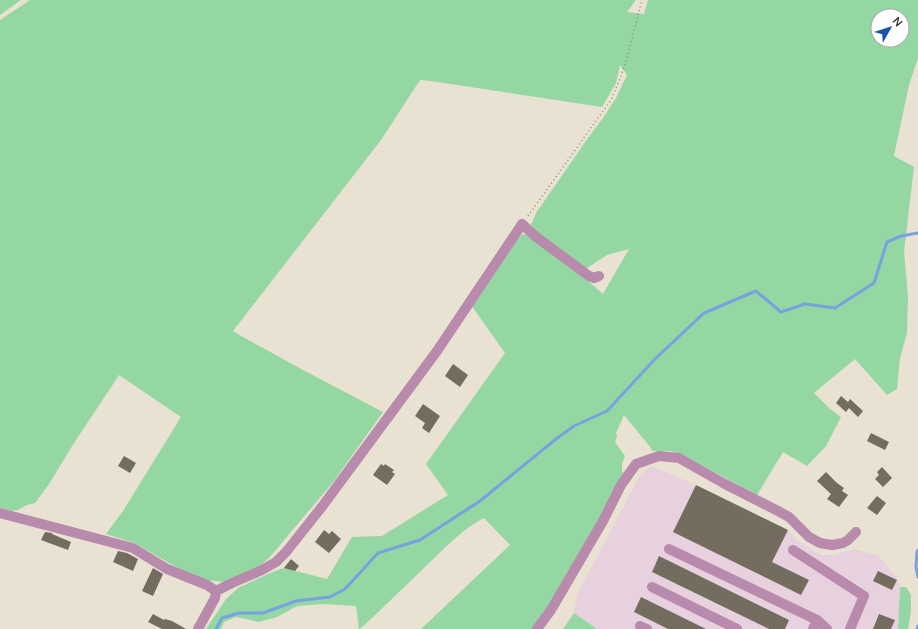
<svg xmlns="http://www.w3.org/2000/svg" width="918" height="629" viewBox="0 0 918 629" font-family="'Nunito Sans',sans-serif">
  <rect width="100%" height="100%" fill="#e9e1d1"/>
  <!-- industrial -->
  <path fill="#e7d1de" d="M 654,467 L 696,485 L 788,530 L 798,541 L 821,555 L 832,555 L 854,549 L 879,556 L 897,578 L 900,587 L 898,629 L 597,629 L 574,613 L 577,595 L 639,477 L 649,468 Z"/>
  <!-- green -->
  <g fill="#94d7a3" fill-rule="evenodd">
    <path d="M 0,0 L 21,0 L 0,15 Z"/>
    <path d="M 30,0 L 636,0 L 627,12 L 644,14 L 648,0 L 918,0 L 918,58 L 909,85 L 894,156 L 914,167 L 904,252 L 908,296 L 907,333 L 900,358 L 897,389 L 887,395 L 855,359 L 814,393 L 830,409 L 841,417 L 826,446 L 807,466 L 783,452 L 757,495 L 681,454 L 670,451 L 652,451 L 651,448 L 624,415 L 616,433 L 617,436 L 615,442 L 625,456 L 622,464 L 622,471 L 624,474 L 608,503 L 535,629 L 421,629 L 510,545 L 484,518 C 462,529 445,548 427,565 C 405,586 383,608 360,629 L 359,629 L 356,606 L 324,604 L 297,606 L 277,617 L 259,622 L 236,617 L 224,622 L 221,629 L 206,629 L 226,599 L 238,588 L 270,573 L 284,568 L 327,579 L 352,537 L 382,536 L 448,495 L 426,464 L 505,353 L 471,305 L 518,237 L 523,234 L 528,235 L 574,269 L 603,294 L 629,249 L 607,255 L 584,270 L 536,233 L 531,225 L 536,213 L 588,138 L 603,118 L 616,98 L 627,75 L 620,65 L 616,83 L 602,107 L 431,81 L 420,80 L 381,140 L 233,331 L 243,337 L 303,370 L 383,412 L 334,481 L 269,558 L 260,566 L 223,582 L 207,580 L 181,570 L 135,543 L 106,534 L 123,511 L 181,417 L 119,375 L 74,443 L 49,484 L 35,503 L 27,505 L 18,510 L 12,511 L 0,508 L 0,20 ZM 878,16 L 902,16 L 902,40 L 878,40 Z"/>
    <path d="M 900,587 L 906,587 L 911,595 L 911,611 L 908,629 L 898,629 Z"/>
    <path d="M 574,613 L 597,629 L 563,629 Z"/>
  </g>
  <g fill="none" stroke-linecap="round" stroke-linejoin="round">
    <!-- stream -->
    <g stroke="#78a2df" stroke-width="3">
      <path d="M 918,550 L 917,552 L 916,567 L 918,577"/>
      <path d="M 216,629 L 222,618 L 239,613 L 263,613 L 296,601 L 330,597 L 345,589 L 378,553 L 420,540 L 480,501 L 556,439 L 574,426 L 607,411 L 655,359 L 704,313 L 756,291 L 781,312 L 805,304 L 835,308 L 874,283 L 887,242 L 901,236 L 918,233"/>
      <path d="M 917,629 L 918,626"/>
    </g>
  </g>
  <!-- building -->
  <g fill="#746d5f">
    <path d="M 453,364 L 468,375 L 460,387 L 445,376 Z"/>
    <path d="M 841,396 L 848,402 L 850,399 L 863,411 L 858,417 L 849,408 L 846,412 L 836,403 Z"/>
    <path d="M 423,404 L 440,416 L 429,433 L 422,428 L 425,423 L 415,416 Z"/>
    <path d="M 871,433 L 889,442 L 885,450 L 867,441 Z"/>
    <path d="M 124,456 L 136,463 L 130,473 L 118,466 Z"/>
    <path d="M 381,464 L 384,466 L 385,464 L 394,470 L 392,472 L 395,474 L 387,485 L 373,475 Z"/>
    <path d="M 882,467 L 892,478 L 883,487 L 875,479 L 879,475 L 877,472 Z"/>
    <path d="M 826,472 L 837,483 L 844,488 L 842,491 L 848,495 L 839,507 L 827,499 L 831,494 L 817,481 Z"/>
    <path d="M 696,485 L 788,530 L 772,562 L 809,580 L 801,595 L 673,532 Z"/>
    <path d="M 877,496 L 886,503 L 877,515 L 867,508 Z"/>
    <path d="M 324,530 L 329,534 L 332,531 L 341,539 L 329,553 L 315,542 Z"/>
    <path d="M 45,532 L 52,533 L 52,534 L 71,542 L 68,550 L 41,540 Z"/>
    <path d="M 118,551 L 127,553 L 138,559 L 133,571 L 113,562 Z"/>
    <path d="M 659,556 L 789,620 L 785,629 L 769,629 L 652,572 Z"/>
    <path d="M 291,559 L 299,566 L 295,571 L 284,568 Z"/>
    <path d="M 153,568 L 163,574 L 153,596 L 142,591 Z"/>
    <path d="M 878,571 L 897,580 L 892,590 L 873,581 Z"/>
    <path d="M 641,597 L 706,629 L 668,629 L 634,612 Z"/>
    <path d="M 153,614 L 164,620 L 165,619 L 172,621 L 186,629 L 162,629 L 148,622 Z"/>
    <path d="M 879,614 L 895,620 L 891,629 L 873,629 Z"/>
  </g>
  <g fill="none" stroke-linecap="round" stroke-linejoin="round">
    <!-- path -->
    <path stroke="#908b7f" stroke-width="1.5" stroke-dasharray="1 3" stroke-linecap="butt" d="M 528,216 L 611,100 L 621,76 L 627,58 L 642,0"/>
    <!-- minor -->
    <g stroke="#b88aac" stroke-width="10">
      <path d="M 0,513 L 133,548 L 167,569 L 207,585 L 216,591 L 215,598 L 198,629"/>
      <path d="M 669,549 L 817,620 L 827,629"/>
      <path d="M 793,550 L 864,596 L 850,629"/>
      <path d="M 652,587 L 737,629"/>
      <path d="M 216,591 L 232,583 L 262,570 L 276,562 L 286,552 L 321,508 L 437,351 L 522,224 L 535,236 L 589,276 L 594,278 L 599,276"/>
      <path d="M 640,626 L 647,629"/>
      <path d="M 537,629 L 551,610 L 603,521 L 621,485 L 636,464 L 659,456 L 679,458 L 723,483 L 778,511 L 789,517 L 809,537 L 820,543 L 832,545 L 843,543 L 848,540 L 856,532"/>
      <path d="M 813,629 L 817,620"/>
    </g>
  </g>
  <!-- north arrow -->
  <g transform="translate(890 28) rotate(51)"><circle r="19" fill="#ffffff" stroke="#abaaa8"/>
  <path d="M0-3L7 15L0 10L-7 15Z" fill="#1956a7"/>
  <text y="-6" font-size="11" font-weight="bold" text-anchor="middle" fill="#2e2b25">N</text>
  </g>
</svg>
